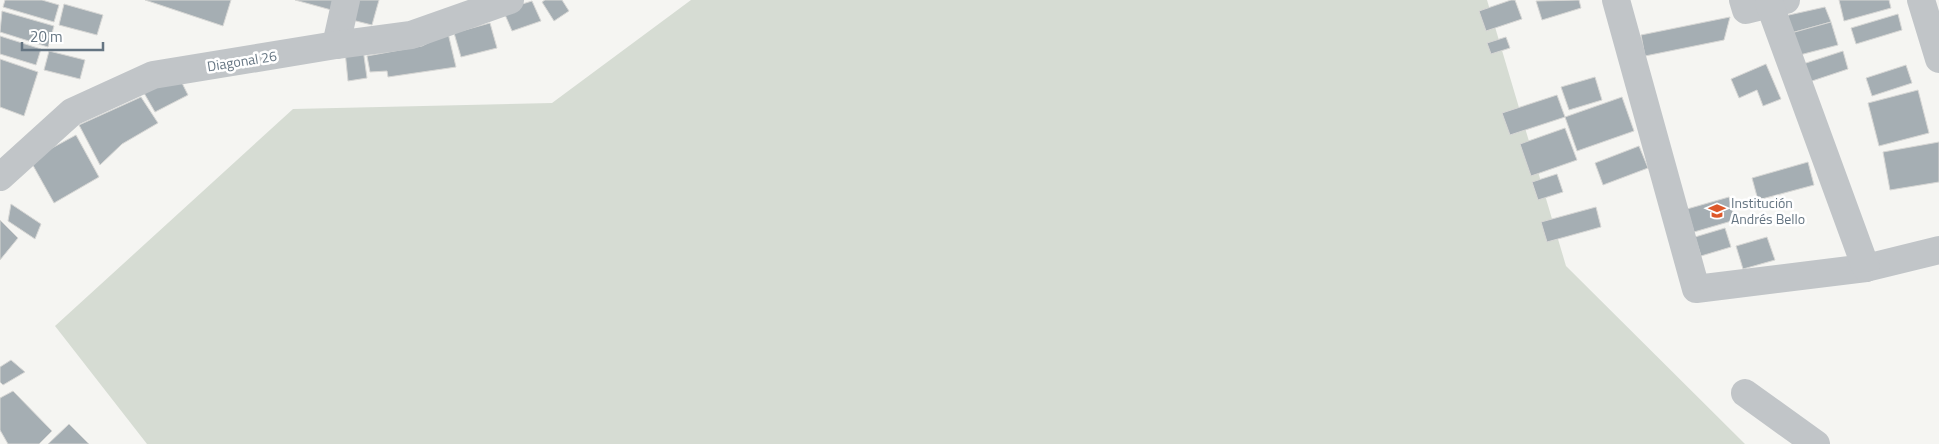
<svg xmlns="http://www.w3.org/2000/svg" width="1939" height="444" viewBox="0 0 1939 444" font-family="'Titillium Web',sans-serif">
  <rect width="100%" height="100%" fill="#f5f5f2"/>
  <!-- green -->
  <path fill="#d6dcd3" d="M 691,0 L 1487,0 L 1566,266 L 1745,444 L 147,444 L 55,326 L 293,109 L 552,103 Z"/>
  <!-- building -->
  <g fill="#a5aeb3" stroke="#d7d7d5">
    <path d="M 5,0 L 42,0 L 59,5 L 54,22 L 3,7 Z"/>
    <path d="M 145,0 L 231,0 L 223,26 Z"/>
    <path d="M 295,0 L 338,0 L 335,11 Z"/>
    <path d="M 348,0 L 379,0 L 372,25 L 344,18 Z"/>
    <path d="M 545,0 L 562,0 L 569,11 L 554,21 L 542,2 Z"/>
    <path d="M 1511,0 L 1515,0 L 1522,19 L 1486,31 L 1479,11 Z"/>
    <path d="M 1579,0 L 1581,8 L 1542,20 L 1536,1 Z"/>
    <path d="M 1839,0 L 1889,0 L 1891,8 L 1844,21 Z"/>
    <path d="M 532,1 L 541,21 L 512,31 L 503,10 Z"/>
    <path d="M 64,4 L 103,15 L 97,35 L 59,25 Z"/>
    <path d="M 1825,7 L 1831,22 L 1784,35 L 1780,17 Z"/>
    <path d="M 2,11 L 54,26 L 48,47 L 0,32 Z"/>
    <path d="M 1898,14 L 1902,30 L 1856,44 L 1851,28 Z"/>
    <path d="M 1730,17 L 1724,40 L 1645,56 L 1641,35 Z"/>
    <path d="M 1831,22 L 1838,45 L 1792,57 L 1784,35 Z"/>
    <path d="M 490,23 L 497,48 L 461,57 L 454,33 Z"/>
    <path d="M 448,33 L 456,67 L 388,77 L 387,71 L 370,72 L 367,56 L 422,46 Z"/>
    <path d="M 0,36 L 41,49 L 36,65 L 0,54 Z"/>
    <path d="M 1506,37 L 1510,48 L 1491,54 L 1487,43 Z"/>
    <path d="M 363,49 L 367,78 L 348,81 L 345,51 Z"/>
    <path d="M 49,51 L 85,60 L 80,79 L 44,70 Z"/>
    <path d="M 1843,51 L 1848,69 L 1809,82 L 1803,64 Z"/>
    <path d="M 0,59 L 38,72 L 24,116 L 0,107 Z"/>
    <path d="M 1766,64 L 1781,99 L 1763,106 L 1757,90 L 1739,98 L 1731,79 Z"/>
    <path d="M 1906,65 L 1912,83 L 1872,96 L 1866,78 Z"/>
    <path d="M 179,77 L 188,95 L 155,112 L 144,93 Z"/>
    <path d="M 1595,77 L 1602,100 L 1569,110 L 1561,87 Z"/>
    <path d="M 1918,90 L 1929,133 L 1879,146 L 1868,103 Z"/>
    <path d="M 1557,95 L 1565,117 L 1510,135 L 1502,113 Z"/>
    <path d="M 141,97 L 158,123 L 122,144 L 100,165 L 79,125 Z"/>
    <path d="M 1622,97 L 1634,131 L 1577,151 L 1565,117 Z"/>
    <path d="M 1565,128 L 1577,160 L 1531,176 L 1520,144 Z"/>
    <path d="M 76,135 L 99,177 L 54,203 L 30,160 Z"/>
    <path d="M 1939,142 L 1939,182 L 1890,190 L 1883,152 Z"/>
    <path d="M 1639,146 L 1648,168 L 1603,185 L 1595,163 Z"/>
    <path d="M 1808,162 L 1814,185 L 1758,200 L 1752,178 Z"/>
    <path d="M 1557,174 L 1563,192 L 1538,200 L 1532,182 Z"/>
    <path d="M 1729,197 L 1735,220 L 1694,232 L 1687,209 Z"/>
    <path d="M 11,204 L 41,224 L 35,239 L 8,221 Z"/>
    <path d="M 1596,207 L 1601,227 L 1547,242 L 1541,222 Z"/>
    <path d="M 0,220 L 18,238 L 0,260 Z"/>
    <path d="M 1725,228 L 1731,247 L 1701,256 L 1695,237 Z"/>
    <path d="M 1767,237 L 1775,260 L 1743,269 L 1736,246 Z"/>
    <path d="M 11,360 L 25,372 L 3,385 L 0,382 L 0,367 Z"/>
    <path d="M 13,391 L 52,431 L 39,444 L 8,444 L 0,430 L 0,398 Z"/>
    <path d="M 69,424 L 89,444 L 48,444 Z"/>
  </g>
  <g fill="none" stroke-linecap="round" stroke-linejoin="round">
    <!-- minor -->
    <g stroke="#c1c5c8" stroke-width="28">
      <path d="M 1616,0 L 1696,289 L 1866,268 L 1939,250"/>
      <path d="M 1743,0 L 1746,10 L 1786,0"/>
      <path d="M 1921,0 L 1939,59"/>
      <path d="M 1769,3 L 1866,268"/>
      <path d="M 336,45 L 346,0"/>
      <path d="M 0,177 L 72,112 L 153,75 L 336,45 L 411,35 L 510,0"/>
      <path d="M 1745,393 L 1816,444"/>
    </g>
  </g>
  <!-- icons -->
  <defs>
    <g id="school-bare" transform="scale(1.35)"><path d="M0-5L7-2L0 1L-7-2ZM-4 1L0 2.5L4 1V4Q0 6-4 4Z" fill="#dd582a" stroke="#fff" stroke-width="2.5" paint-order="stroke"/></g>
  </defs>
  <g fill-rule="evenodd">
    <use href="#school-bare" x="1717" y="211"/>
  </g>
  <g text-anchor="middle" stroke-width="5" stroke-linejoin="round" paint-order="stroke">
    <!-- street labels -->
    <g font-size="14" fill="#657582" stroke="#fff">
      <text transform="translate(242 61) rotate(-9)" y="5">Diagonal 26</text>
    </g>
    <!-- poi labels -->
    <g font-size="14" fill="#657582" stroke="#fff" text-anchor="start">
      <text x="1731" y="208">Institución<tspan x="1731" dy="16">Andrés Bello</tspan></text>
    </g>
  </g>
  <!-- scale -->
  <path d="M22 42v8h81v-8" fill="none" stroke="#657582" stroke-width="2.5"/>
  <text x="30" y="42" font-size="15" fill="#657582" stroke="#ffffff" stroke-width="4" paint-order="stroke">20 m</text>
</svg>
